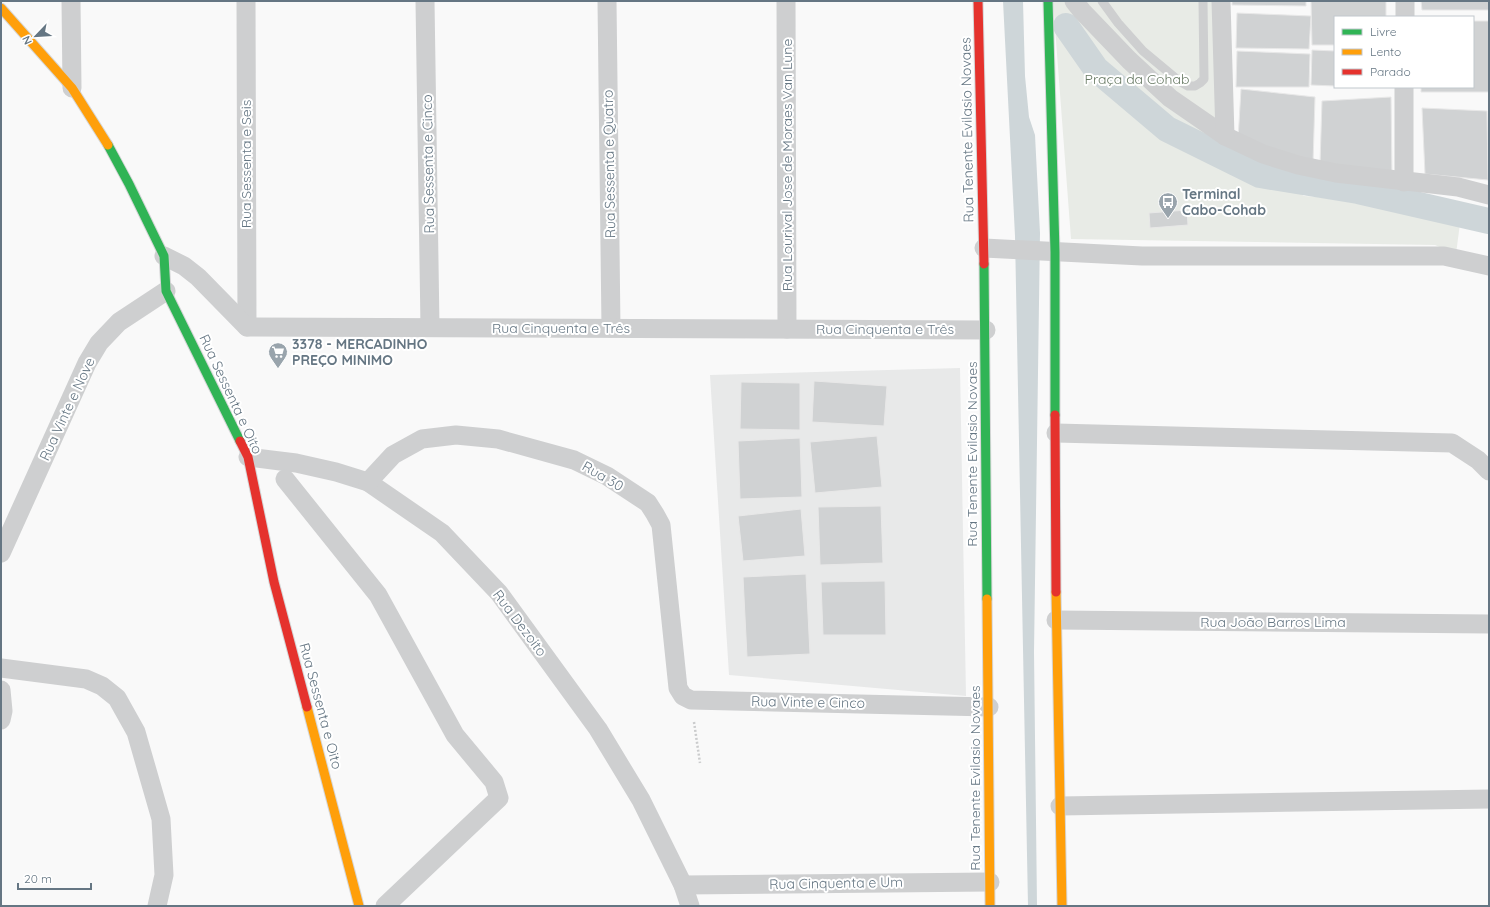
<svg xmlns="http://www.w3.org/2000/svg" width="1490" height="907" viewBox="0 0 1490 907" font-family="Quicksand,sans-serif">
  <rect width="100%" height="100%" fill="#f9f9f9"/>
  <!-- built -->
  <path fill="#e8e9e9" d="M 960,368 L 966,696 L 729,675 L 710,375 Z"/>
  <!-- green -->
  <path fill="#e8ebe6" d="M 1053,1 L 1214,1 L 1216,140 L 1304,196 L 1462,208 L 1456,254 L 1435,245 L 1071,239 Z"/>
  <!-- water -->
  <path fill="#ced6d9" d="M 1003,1 L 1023,1 L 1025,76 L 1029,117 L 1035,135 L 1040,233 L 1034,652 L 1037,906 L 1028,906 L 1015,236 Z"/>
  <g fill="none" stroke-linecap="round" stroke-linejoin="round">
    <!-- canal -->
    <path stroke="#ced6d9" stroke-width="26" d="M 1066,26 L 1096,69 L 1167,129 L 1260,175 L 1358,191 L 1489,221"/>
  </g>
  <!-- building -->
  <g fill="#d0d2d3" stroke="#e8e8e8">
    <path d="M 1232,1 L 1306,1 L 1306,6 L 1232,5 Z"/>
    <path d="M 1311,1 L 1386,1 L 1386,17 L 1335,17 L 1335,45 L 1312,45 Z"/>
    <path d="M 1421,1 L 1489,1 L 1489,10 L 1422,10 Z"/>
    <path d="M 1237,13 L 1311,16 L 1309,49 L 1236,48 Z"/>
    <path d="M 1473,21 L 1489,21 L 1489,92 L 1421,92 L 1421,87 L 1473,87 Z"/>
    <path d="M 1312,50 L 1335,51 L 1335,86 L 1311,85 Z"/>
    <path d="M 1237,51 L 1310,54 L 1309,87 L 1236,87 Z"/>
    <path d="M 1241,89 L 1315,97 L 1313,163 L 1238,140 Z"/>
    <path d="M 1391,97 L 1392,177 L 1320,164 L 1322,101 Z"/>
    <path d="M 1422,108 L 1487,111 L 1488,180 L 1425,174 Z"/>
    <path d="M 1187,210 L 1188,225 L 1150,228 L 1149,213 Z"/>
    <path d="M 814,381 L 887,386 L 884,426 L 812,422 Z"/>
    <path d="M 741,382 L 800,383 L 800,430 L 740,429 Z"/>
    <path d="M 877,436 L 882,487 L 815,493 L 810,442 Z"/>
    <path d="M 800,438 L 802,497 L 740,499 L 738,441 Z"/>
    <path d="M 881,506 L 883,563 L 820,565 L 818,507 Z"/>
    <path d="M 801,509 L 805,556 L 743,561 L 738,516 Z"/>
    <path d="M 806,574 L 810,654 L 747,657 L 743,577 Z"/>
    <path d="M 885,581 L 886,635 L 823,635 L 821,582 Z"/>
  </g>
  <g fill="none" stroke-linecap="round" stroke-linejoin="round">
    <!-- fast casing -->
    <g stroke="#d5d6d7" stroke-width="11">
      <g id="fast">
        <path d="M 1048,1 L 1055,252 L 1055,415"/>
        <path d="M 108,145 L 129,184 L 164,256 L 166,291 L 240,441"/>
        <path d="M 984,264 L 987,599"/>
      </g>
    </g>
    <!-- slow casing -->
    <g stroke="#d5d6d7" stroke-width="11">
      <g id="slow">
        <path d="M 1,8 L 72,88 L 108,145"/>
        <path d="M 1056,592 L 1062,906"/>
        <path d="M 987,599 L 990,906"/>
        <path d="M 307,707 L 359,906"/>
      </g>
    </g>
    <!-- jam casing -->
    <g stroke="#d5d6d7" stroke-width="11">
      <g id="jam">
        <path d="M 978,1 L 984,264"/>
        <path d="M 1055,415 L 1056,592"/>
        <path d="M 240,441 L 248,457 L 274,582 L 307,707"/>
      </g>
    </g>
    <!-- path -->
    <path stroke="#cbcccd" stroke-width="2.5" stroke-dasharray="2 2" stroke-linecap="butt" d="M 694,722 L 700,763"/>
    <!-- lane -->
    <path stroke="#cecfd0" stroke-width="9" d="M 1102,1 L 1118,23 L 1143,51 L 1179,81 L 1188,86 L 1195,86 L 1200,83 L 1204,79 L 1203,1"/>
    <!-- street -->
    <g stroke="#cecfd0" stroke-width="19">
      <path d="M 71,1 L 72,88"/>
      <path d="M 246,1 L 247,327"/>
      <path d="M 425,1 L 430,327"/>
      <path d="M 607,1 L 611,328"/>
      <path d="M 786,1 L 787,329"/>
      <path d="M 1074,1 L 1082,11 L 1129,60 L 1170,98 L 1225,136 L 1263,154 L 1298,165 L 1336,173 L 1458,187 L 1489,195"/>
      <path d="M 1221,1 L 1225,136"/>
      <path d="M 1405,17 L 1405,1"/>
      <path d="M 1404,182 L 1404,87"/>
      <path d="M 984,248 L 1142,256 L 1444,256 L 1489,266"/>
      <path d="M 164,256 L 184,266 L 198,277 L 247,327 L 986,330"/>
      <path d="M 1056,433 L 1452,443 L 1478,460 L 1489,471"/>
      <path d="M 248,457 L 296,463 L 336,472 L 368,482 L 442,533 L 499,593 L 598,729 L 641,800 L 683,885 L 690,906"/>
      <path d="M 285,479 L 378,595 L 455,735 L 494,782 L 499,798 L 385,906"/>
      <path d="M 368,482 L 393,455 L 422,439 L 456,435 L 498,439 L 574,460 L 607,476 L 648,503 L 655,514 L 661,525 L 678,688 L 683,696 L 691,700 L 989,707"/>
      <path d="M 1,553 L 87,363 L 99,343 L 119,322 L 166,291"/>
      <path d="M 1056,620 L 1489,624"/>
      <path d="M 1,668 L 86,679 L 102,686 L 117,698 L 136,732 L 161,819 L 164,875 L 157,906"/>
      <path d="M 1,690 L 3,711 L 1,720"/>
      <path d="M 1060,806 L 1489,799"/>
      <path d="M 683,885 L 990,882"/>
    </g>
    <!-- fast -->
    <use href="#fast" stroke="#30b455" stroke-width="9"/>
    <!-- slow -->
    <use href="#slow" stroke="#ff9f0a" stroke-width="9"/>
    <!-- jam -->
    <use href="#jam" stroke="#e5322d" stroke-width="9"/>
  </g>
  <!-- icons -->
  <defs>
    <g id="bus-pin" transform="scale(1)"><path d="M0 17L-7.5 6A9.5 9.5 0 1 1 7.5 6Z" fill="#99a4ac" stroke="#fff"/><path d="M-5-6H5V4H4V6H2V4H-2V6H-4V4H-5ZM-3.5-4V0h7V-4ZM-3.5 1.2v1.5H-2V1.2ZM2 1.2v1.5H3.5V1.2Z" fill="#fff"/></g>
    <g id="supermarket-pin" transform="scale(1)"><path d="M0 17L-7.5 6A9.5 9.5 0 1 1 7.5 6Z" fill="#99a4ac" stroke="#fff"/><path d="M-6-5.5h2.5l.6 2H6L4.5 2H-2.5L-4.4-4H-6ZM-1.5 3.2a1.3 1.3 0 1 0 .1 0ZM3 3.2a1.3 1.3 0 1 0 .1 0Z" fill="#fff"/></g>
  </defs>
  <g fill-rule="evenodd">
    <use href="#bus-pin" x="1168" y="202"/>
    <use href="#supermarket-pin" x="278" y="352"/>
  </g>
  <g text-anchor="middle" stroke-width="4" stroke-linejoin="round" paint-order="stroke">
    <!-- park labels -->
    <g font-size="14" fill="#687a64" stroke="#fff">
      <text x="1137" y="84">Praça da Cohab</text>
    </g>
    <!-- street labels -->
    <g font-size="14" fill="#657683" stroke="#fff">
      <text transform="translate(967 130) rotate(-91)" y="5">Rua Tenente Evilasio Novaes</text>
      <text transform="translate(246 164) rotate(-90)" y="5">Rua Sessenta e Seis</text>
      <text transform="translate(428 164) rotate(-91)" y="5">Rua Sessenta e Cinco</text>
      <text transform="translate(609 164) rotate(-91)" y="5">Rua Sessenta e Quatro</text>
      <text transform="translate(787 165) rotate(-90)" y="5">Rua Lourival Jose de Moraes Van Lune</text>
      <text x="561" y="333">Rua Cinquenta e Três</text>
      <text x="885" y="334">Rua Cinquenta e Três</text>
      <text transform="translate(231 394) rotate(65)" y="5">Rua Sessenta e Oito</text>
      <text transform="translate(67 409) rotate(-65)" y="5">Rua Vinte e Nove</text>
      <text transform="translate(972 454) rotate(-90)" y="5">Rua Tenente Evilasio Novaes</text>
      <text transform="translate(603 476) rotate(30)" y="5">Rua 30</text>
      <text x="1273" y="627">Rua João Barros Lima</text>
      <text transform="translate(520 623) rotate(53)" y="5">Rua Dezoito</text>
      <text transform="translate(808 702) rotate(1)" y="5">Rua Vinte e Cinco</text>
      <text transform="translate(321 706) rotate(75)" y="5">Rua Sessenta e Oito</text>
      <text transform="translate(975 778) rotate(-90)" y="5">Rua Tenente Evilasio Novaes</text>
      <text transform="translate(836 883) rotate(-1)" y="5">Rua Cinquenta e Um</text>
    </g>
    <!-- poi labels -->
    <g font-size="14" font-weight="bold" fill="#657683" stroke="#fff" text-anchor="start">
      <text x="1182" y="199">Terminal<tspan x="1182" dy="16">Cabo-Cohab</tspan></text>
      <text x="292" y="349">3378 - MERCADINHO<tspan x="292" dy="16">PREÇO MINIMO</tspan></text>
    </g>
  </g>
  <!-- border -->
  <rect width="1490" height="907" fill="none" stroke="#657683" stroke-width="4"/>
  <!-- legend -->
  <rect x="1334" y="16" width="140" height="72" fill="#ffffff" stroke="#c1c8cd"/>
  <rect x="1342" y="29" width="20" height="6" fill="#30b455" stroke="#c1c8cd"/>
  <text x="1370" y="36" font-size="12" fill="#657683">Livre</text>
  <rect x="1342" y="49" width="20" height="6" fill="#ff9f0a" stroke="#c1c8cd"/>
  <text x="1370" y="56" font-size="12" fill="#657683">Lento</text>
  <rect x="1342" y="69" width="20" height="6" fill="#e5322d" stroke="#c1c8cd"/>
  <text x="1370" y="76" font-size="12" fill="#657683">Parado</text>
  <!-- north arrow -->
  <g transform="translate(36 36) rotate(245)" stroke="#ffffff" stroke-width="3" paint-order="stroke">
  <path d="M0-3L7 15L0 10L-7 15Z" fill="#657683"/>
  <text y="-6" font-size="11" font-weight="bold" text-anchor="middle" fill="#657683">N</text>
  </g>
  <!-- scale -->
  <path d="M18 883v6h73v-6" fill="none" stroke="#657683" stroke-width="2"/>
  <text x="24" y="883" font-size="12" fill="#657683" stroke="#ffffff" stroke-width="3" paint-order="stroke">20 m</text>
</svg>
